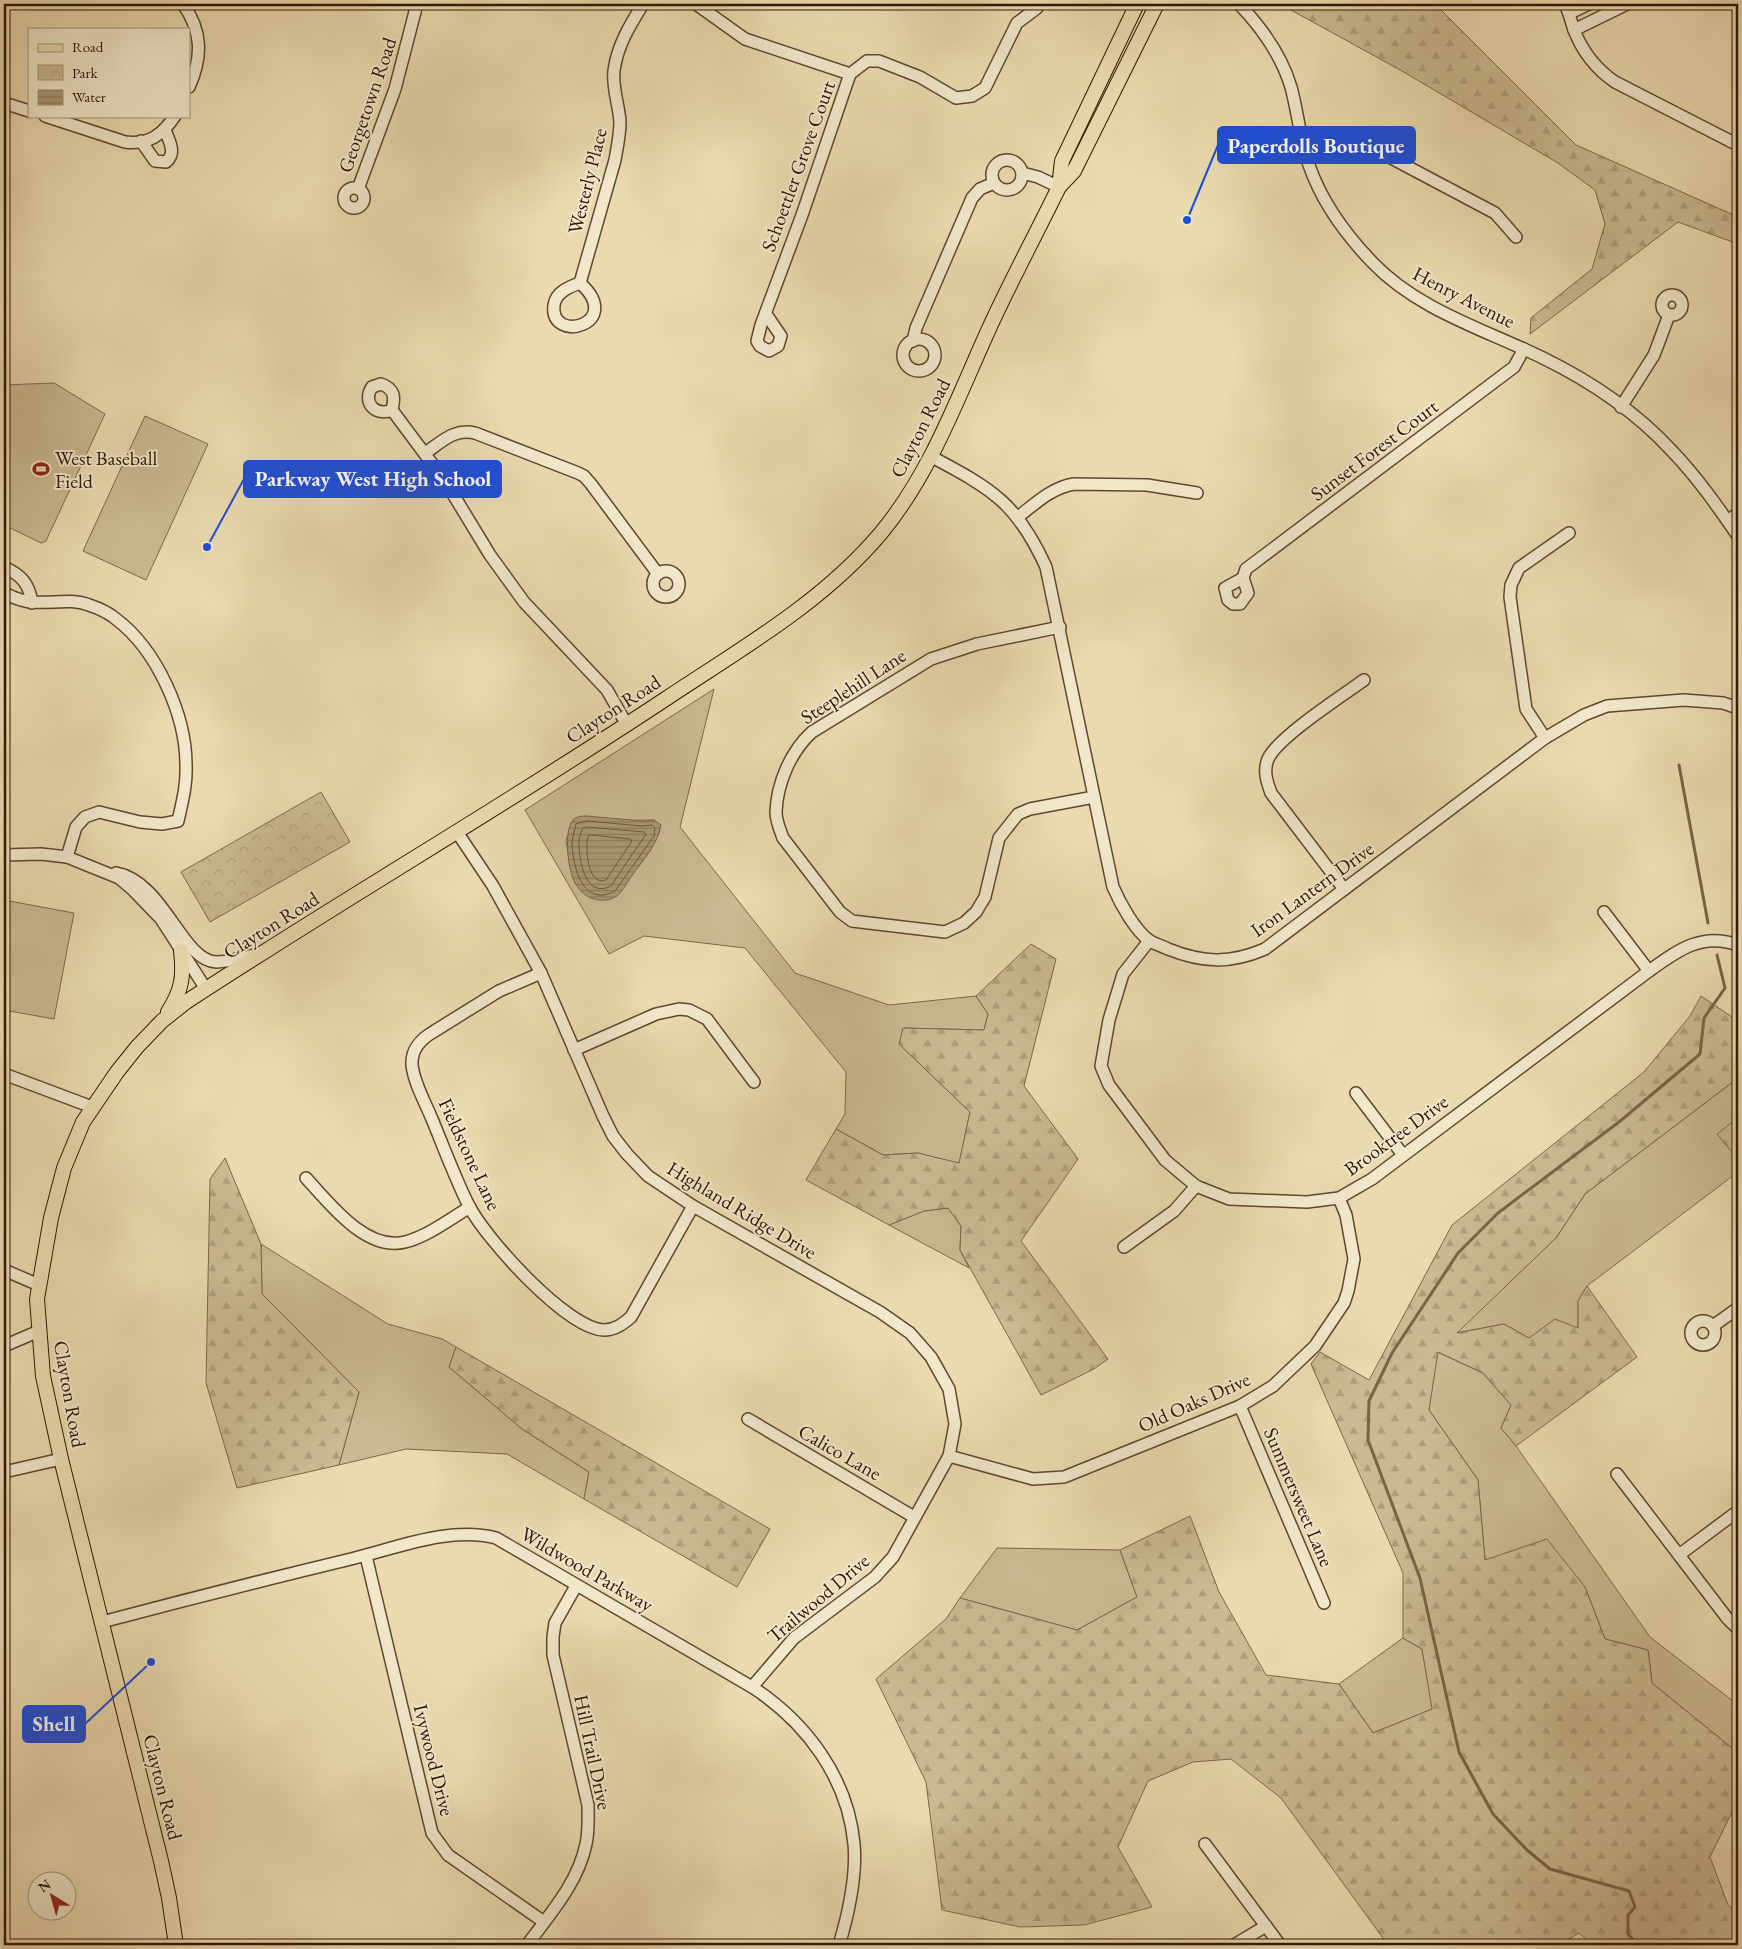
<svg xmlns="http://www.w3.org/2000/svg" width="1742" height="1949" viewBox="0 0 1742 1949" font-family="'EB Garamond',serif">
  <defs>
    <pattern id="forest-firs" width="22" height="20" patternUnits="userSpaceOnUse" patternTransform="scale(1.25)"><rect width="22" height="20" fill="#cab992"/><path d="M5 1l3.5 6h-7zM16 11l3.5 6h-7z" fill="#ae9e7c"/></pattern>
    <pattern id="park-crowns" width="20" height="18" patternUnits="userSpaceOnUse" patternTransform="scale(1.25)"><rect width="20" height="18" fill="#cab992"/><path d="M2 6a3 3 0 1 1 6 0M12 15a3 3 0 1 1 6 0" fill="none" stroke="#ae9e7c"/></pattern>
    <pattern id="water-rules" width="6" height="5" patternUnits="userSpaceOnUse" patternTransform="scale(1.25)"><rect width="6" height="5" fill="#aa9875"/><path d="M0 2.5h6" fill="none" stroke="#8b7b5e"/></pattern>
  </defs>
  <rect width="100%" height="100%" fill="#eadaaf"/>
  <filter id="stains"><feTurbulence type="fractalNoise" baseFrequency=".004" numOctaves="4"/><feColorMatrix values="0 0 0 0 .2 0 0 0 0 .09 0 0 0 0 .02 0 0 0 .5 -.17"/></filter>
  <radialGradient id="worn" r=".72"><stop offset=".6" stop-color="#630" stop-opacity="0"/><stop offset="1" stop-color="#630" stop-opacity=".3"/></radialGradient>
  <!-- grass -->
  <g fill="#cab992" stroke="#7c684a" fill-rule="evenodd">
    <path d="M 54,383 L 105,414 L 46,541 L 41,543 L 4,525 L 4,385 Z"/>
    <path d="M 145,416 L 208,444 L 146,580 L 83,551 Z"/>
    <path d="M 714,689 L 680,827 L 795,973 L 889,1005 L 976,996 L 988,1014 L 984,1030 L 904,1028 L 899,1044 L 970,1112 L 959,1164 L 918,1153 L 883,1155 L 836,1129 L 845,1114 L 846,1072 L 745,948 L 644,936 L 609,954 L 525,810 ZM 654,820 L 571,870 L 566,841 L 572,821 Z"/>
    <path d="M 4,900 L 74,913 L 54,1019 L 4,1010 Z"/>
    <path d="M 1738,1078 L 1738,1118 L 1718,1134 L 1738,1159 L 1738,1172 L 1587,1286 L 1578,1301 L 1578,1328 L 1529,1338 L 1504,1324 L 1456,1333 L 1556,1238 L 1585,1194 Z"/>
    <path d="M 948,1208 L 961,1226 L 960,1250 L 969,1268 L 889,1225 L 924,1211 Z"/>
    <path d="M 261,1244 L 388,1324 L 442,1339 L 456,1347 L 449,1367 L 522,1429 L 589,1472 L 584,1499 L 507,1454 L 406,1449 L 339,1465 L 359,1392 L 262,1294 Z"/>
    <path d="M 1437,1352 L 1483,1373 L 1511,1405 L 1501,1428 L 1516,1446 L 1650,1637 L 1738,1705 L 1738,1753 L 1652,1683 L 1648,1650 L 1605,1639 L 1585,1587 L 1485,1560 L 1478,1480 L 1429,1410 Z"/>
    <path d="M 997,1548 L 1120,1550 L 1137,1597 L 1077,1630 L 960,1598 Z"/>
    <path d="M 1403,1638 L 1422,1649 L 1433,1709 L 1373,1733 L 1339,1684 Z"/>
  </g>
  <!-- forest -->
  <g fill="url(#forest-firs)" stroke="#7c684a">
    <path d="M 1280,4 L 1435,4 L 1576,145 L 1738,217 L 1738,244 L 1678,222 L 1530,334 L 1531,318 L 1592,269 L 1605,224 L 1595,190 L 1558,163 L 1402,71 Z"/>
    <path d="M 1031,944 L 1056,959 L 1024,1086 L 1078,1159 L 1021,1241 L 1108,1359 L 1094,1369 L 1041,1395 L 960,1250 L 961,1226 L 948,1208 L 924,1211 L 889,1225 L 806,1180 L 836,1129 L 883,1155 L 918,1153 L 959,1163 L 970,1112 L 899,1044 L 903,1028 L 984,1030 L 988,1014 L 976,996 Z"/>
    <path d="M 1701,996 L 1738,1021 L 1738,1078 L 1585,1194 L 1556,1238 L 1457,1333 L 1504,1324 L 1529,1338 L 1555,1319 L 1578,1328 L 1578,1301 L 1587,1286 L 1637,1357 L 1516,1446 L 1501,1428 L 1511,1405 L 1483,1373 L 1438,1352 L 1429,1410 L 1478,1480 L 1485,1560 L 1547,1539 L 1585,1587 L 1605,1639 L 1648,1650 L 1652,1683 L 1738,1753 L 1738,1800 L 1710,1857 L 1728,1905 L 1738,1913 L 1738,1945 L 1593,1945 L 1579,1933 L 1559,1945 L 1388,1945 L 1281,1798 L 1231,1759 L 1193,1762 L 1148,1781 L 1118,1847 L 1152,1907 L 1084,1925 L 1020,1927 L 942,1910 L 926,1782 L 876,1679 L 946,1619 L 960,1598 L 1077,1630 L 1137,1597 L 1120,1550 L 1190,1516 L 1219,1592 L 1266,1675 L 1339,1684 L 1373,1733 L 1432,1709 L 1422,1649 L 1403,1638 L 1403,1573 L 1311,1364 L 1320,1352 L 1369,1380 L 1452,1225 L 1644,1072 L 1690,1016 Z"/>
    <path d="M 1738,1118 L 1738,1159 L 1717,1134 Z"/>
    <path d="M 225,1158 L 261,1244 L 262,1294 L 359,1392 L 339,1465 L 237,1488 L 206,1383 L 210,1179 Z"/>
    <path d="M 456,1347 L 770,1529 L 737,1587 L 584,1499 L 589,1472 L 522,1429 L 449,1367 Z"/>
  </g>
  <!-- park -->
  <path fill="url(#park-crowns)" stroke="#7c684a" d="M 321,792 L 350,842 L 210,922 L 181,872 Z"/>
  <!-- water -->
  <path fill="url(#water-rules)" stroke="#796447" d="M 587,816 L 642,821 L 654,820 L 661,825 C 658,844 644,859 633,874 C 628,881 623,891 617,896 C 603,905 585,899 577,886 C 568,875 563,831 573,820 C 577,816 582,816 587,816 Z"/>
  <g fill="none" stroke-linecap="round" stroke-linejoin="round">
    <!-- shore -->
    <g stroke="#6c583c" stroke-width="1">
      <path d="M 588,821 L 641,826 L 652,825 L 655,828 L 654,836 L 615,891 C 583,908 573,868 572,843 C 572,838 575,830 576,824 Z"/>
      <path d="M 587,827 L 644,832 L 646,834 L 611,886 C 586,899 579,862 579,844 C 578,840 581,834 582,829 Z"/>
      <path d="M 591,835 L 630,839 L 632,841 L 606,880 C 587,887 585,847 588,836 Z"/>
    </g>
    <!-- stream -->
    <g stroke="#796447" stroke-width="3">
      <path d="M 1679,765 L 1708,923"/>
      <path d="M 1638,1945 L 1628,1934 L 1628,1915 L 1635,1907 L 1629,1891 L 1550,1869 L 1527,1850 L 1493,1814 L 1459,1752 L 1420,1578 L 1368,1440 L 1369,1401 L 1392,1353 L 1458,1253 L 1498,1213 L 1619,1122 L 1700,1054 L 1704,1018 L 1725,988 L 1717,955"/>
    </g>
    <!-- minor casing -->
    <g stroke="#5e482e" stroke-width="14">
      <g id="minor">
        <path d="M 183,4 C 202,31 203,56 189,87"/>
        <path d="M 696,4 L 745,39 L 850,74"/>
        <path d="M 1239,4 C 1262,28 1281,54 1291,87 C 1298,113 1300,140 1309,165 C 1322,203 1346,235 1373,263 C 1418,310 1486,330 1543,358 C 1590,381 1637,413 1672,451 C 1697,477 1718,507 1738,536"/>
        <path d="M 1565,4 C 1569,12 1571,21 1574,30 C 1583,53 1596,69 1615,82 L 1738,145"/>
        <path d="M 1570,13 L 1589,4"/>
        <path d="M 1574,30 L 1627,4"/>
        <path d="M 4,103 L 29,111"/>
        <path d="M 45,116 L 125,142 C 149,145 162,135 175,116"/>
        <path d="M 141,141 L 155,161 L 166,162 C 177,153 169,141 165,130"/>
        <path d="M 1302,142 L 1338,136 L 1361,142 L 1495,213 L 1516,237"/>
        <circle cx="1007" cy="175" r="15"/>
        <path d="M 1022,173 L 1038,177 L 1059,187"/>
        <circle cx="354" cy="198" r="10"/>
        <path d="M 358,189 L 395,89 L 417,4"/>
        <path d="M 580,283 L 615,160 C 617,148 620,135 620,122 C 619,105 612,88 614,71 C 617,46 630,25 643,4"/>
        <path d="M 580,283 C 626,324 549,345 554,305 C 556,292 569,287 580,283 Z"/>
        <circle cx="1672" cy="305" r="10"/>
        <path d="M 766,314 L 781,336 L 778,346 L 769,351 L 760,346 L 757,341 L 761,325 L 802,215 L 850,74 L 867,61 L 879,61 L 920,77 L 956,98 L 972,96 L 985,88 L 1017,23 L 1037,8 L 1038,4"/>
        <circle cx="919" cy="355" r="16"/>
        <path d="M 913,341 L 916,328 L 972,198 L 980,189 L 994,183"/>
        <path d="M 381,384 C 395,389 395,397 392,410 C 375,417 362,402 372,387 Z"/>
        <path d="M 1621,407 L 1654,355 L 1669,315"/>
        <path d="M 392,410 L 445,481 L 490,555 L 524,602 L 607,690 L 627,725"/>
        <path d="M 425,453 C 442,442 454,428 475,433 L 578,473 L 584,476 L 591,484 L 658,574"/>
        <path d="M 932,457 C 992,489 1017,503 1046,567 L 1113,887 C 1120,903 1135,931 1150,941 C 1155,944 1162,946 1168,949 C 1203,963 1230,964 1265,949 L 1545,738 L 1584,715 L 1607,706 L 1684,700 L 1723,703 L 1738,708"/>
        <path d="M 1018,517 C 1036,503 1051,488 1074,484 L 1147,485 L 1197,493"/>
        <path d="M 1728,521 L 1738,513"/>
        <path d="M 4,567 C 21,575 29,583 32,603"/>
        <circle cx="666" cy="584" r="13"/>
        <path d="M 1243,578 L 1248,593 L 1240,604 L 1233,604 L 1228,600 L 1225,588 L 1243,578 L 1246,569 L 1514,367 L 1524,349"/>
        <path d="M 4,593 C 12,597 23,602 33,602 C 51,604 71,598 89,605 C 98,608 109,613 116,619 C 157,650 186,715 186,765 C 187,785 182,803 178,821 L 162,824 L 140,822 L 99,812 L 85,817 L 76,827 L 67,857"/>
        <path d="M 1060,627 L 977,644 L 931,659 L 812,732 C 791,751 777,783 776,812 C 776,821 780,830 783,838 L 840,912 L 852,921 L 945,932 L 964,923 L 976,912 L 985,897 L 999,838 L 1018,814 L 1030,809 L 1094,797"/>
        <path d="M 1545,738 L 1526,709 L 1510,597 L 1511,585 L 1519,568 L 1569,533"/>
        <path d="M 457,832 L 493,886 L 541,973 L 603,1116 L 613,1136 L 627,1154 L 648,1176 L 693,1206 L 880,1312 L 910,1333 L 931,1357 L 949,1389 L 955,1424 L 949,1456 L 893,1557 L 875,1577 L 794,1638 L 752,1687"/>
        <path d="M 4,855 L 41,854 L 67,857 L 119,878 L 132,889 L 161,919 L 206,989"/>
        <path d="M 116,873 C 164,882 182,961 216,962 C 229,962 245,957 258,954"/>
        <path d="M 1344,889 L 1271,793 C 1267,782 1263,771 1268,759 C 1278,737 1342,696 1364,680"/>
        <path d="M 1604,912 L 1649,971"/>
        <path d="M 1149,941 L 1123,974 L 1109,1020 L 1101,1066 L 1109,1085 L 1165,1160 L 1196,1186 L 1229,1199 L 1307,1202 L 1339,1198 L 1372,1179 L 1649,971 C 1678,950 1702,932 1738,945"/>
        <path d="M 541,973 L 499,991 L 433,1032 C 421,1039 411,1050 412,1065 C 414,1083 425,1102 432,1119 C 444,1148 455,1178 469,1206 C 486,1239 567,1329 604,1330 C 615,1330 623,1324 631,1317 L 693,1206"/>
        <path d="M 574,1050 L 656,1014 L 679,1009 L 689,1010 L 707,1019 L 754,1082"/>
        <path d="M 4,1074 L 92,1107"/>
        <path d="M 1356,1093 L 1403,1155"/>
        <path d="M 306,1178 C 329,1203 366,1252 405,1242 C 428,1236 450,1219 470,1207"/>
        <path d="M 1124,1247 L 1174,1211 L 1196,1186"/>
        <path d="M 4,1270 L 39,1285"/>
        <circle cx="1703" cy="1333" r="12"/>
        <path d="M 1713,1326 L 1738,1308"/>
        <path d="M 4,1346 L 39,1331"/>
        <path d="M 1240,1406 L 1324,1603"/>
        <path d="M 748,1419 L 914,1517"/>
        <path d="M 949,1456 L 1033,1479 L 1064,1477 L 1240,1406 L 1273,1386 L 1315,1346 L 1344,1303 L 1348,1291 L 1354,1259 L 1346,1215 L 1339,1198"/>
        <path d="M 4,1472 L 61,1459"/>
        <path d="M 1617,1474 L 1727,1618 L 1738,1629"/>
        <path d="M 1679,1555 L 1738,1511"/>
        <path d="M 366,1556 L 432,1833 L 448,1855 L 544,1922"/>
        <path d="M 102,1622 C 185,1600 268,1579 351,1559 C 397,1548 449,1526 496,1538 L 752,1687 C 806,1722 848,1778 854,1844 C 857,1875 848,1916 839,1945"/>
        <path d="M 1205,1844 L 1280,1945"/>
        <path d="M 527,1945 C 550,1914 578,1883 586,1844 C 589,1831 588,1818 588,1805 L 553,1655 L 553,1637 L 555,1623 L 576,1586"/>
        <path d="M 1234,1945 L 1266,1926"/>
      </g>
    </g>
    <!-- major casing -->
    <g stroke="#2f1703" stroke-width="16">
      <g id="major">
        <path d="M 1059,187 L 1062,161 L 1137,4"/>
        <path d="M 168,1012 C 182,990 184,977 181,951"/>
        <path d="M 176,1945 L 169,1898 L 161,1861 L 61,1459 L 43,1376 L 37,1299 L 51,1218 L 64,1168 L 83,1122 L 117,1072 L 137,1047 L 162,1021 L 186,1002 C 345,898 509,803 667,698 C 742,648 822,603 881,533 C 933,470 959,393 993,320 C 1014,275 1037,232 1059,187 L 1074,171 L 1157,4"/>
      </g>
    </g>
    <!-- minor -->
    <use href="#minor" stroke="#f1e7cb" stroke-width="11"/>
    <!-- major -->
    <use href="#major" stroke="#eadaaf" stroke-width="14"/>
  </g>
  <!-- icons -->
  <defs>
    <g id="stadium-bare" transform="scale(1.35)"><path d="M0-5a6.5 5 0 1 0 0 10a6.5 5 0 1 0 0-10ZM-3.5-1.8h7v3.6h-7Z" fill="#8f2418" stroke="#f1e7cb" stroke-width="2.5" paint-order="stroke"/></g>
  </defs>
  <g fill-rule="evenodd">
    <use href="#stadium-bare" x="41" y="469"/>
  </g>
  <g text-anchor="middle" stroke-width="4" stroke-linejoin="round" paint-order="stroke">
    <!-- street labels -->
    <g font-size="20" fill="#2f1703" stroke="#f1e7cb">
      <text transform="translate(367 105) rotate(-71)" y="7">Georgetown Road</text>
      <text transform="translate(798 166) rotate(-70)" y="7">Schoettler Grove Court</text>
      <text transform="translate(587 181) rotate(-76)" y="7">Westerly Place</text>
      <text transform="translate(1464 297) rotate(27)" y="7">Henry Avenue</text>
      <text transform="translate(920 428) rotate(-63)" y="7">Clayton Road</text>
      <text transform="translate(1374 450) rotate(-37)" y="7">Sunset Forest Court</text>
      <text transform="translate(853 686) rotate(-33)" y="7">Steeplehill Lane</text>
      <text transform="translate(613 709) rotate(-33)" y="7">Clayton Road</text>
      <text transform="translate(1312 889) rotate(-36)" y="7">Iron Lantern Drive</text>
      <text transform="translate(271 925) rotate(-32)" y="7">Clayton Road</text>
      <text transform="translate(1396 1135) rotate(-36)" y="7">Brooktree Drive</text>
      <text transform="translate(470 1154) rotate(65)" y="7">Fieldstone Lane</text>
      <text transform="translate(742 1210) rotate(31)" y="7">Highland Ridge Drive</text>
      <text transform="translate(70 1394) rotate(80)" y="7">Clayton Road</text>
      <text transform="translate(1194 1402) rotate(-24)" y="7">Old Oaks Drive</text>
      <text transform="translate(840 1452) rotate(30)" y="7">Calico Lane</text>
      <text transform="translate(1299 1497) rotate(67)" y="7">Summersweet Lane</text>
      <text transform="translate(587 1569) rotate(30)" y="7">Wildwood Parkway</text>
      <text transform="translate(818 1598) rotate(-40)" y="7">Trailwood Drive</text>
      <text transform="translate(593 1752) rotate(78)" y="7">Hill Trail Drive</text>
      <text transform="translate(434 1760) rotate(76)" y="7">Ivywood Drive</text>
      <text transform="translate(163 1787) rotate(76)" y="7">Clayton Road</text>
    </g>
    <!-- poi labels -->
    <g font-size="20" fill="#2f1703" stroke="#f1e7cb" text-anchor="start">
      <text x="55" y="465">West Baseball<tspan x="55" dy="23">Field</tspan></text>
    </g>
  </g>
  <!-- callouts -->
  <path fill="none" stroke="#1d4ed8" stroke-width="2" d="M1187 220L1218 145M207 547L244 479M151 1662L85 1724"/>
  <g fill="#1d4ed8" stroke="#f1e7cb" stroke-width="2">
    <circle cx="1187" cy="220" r="5"/>
    <circle cx="207" cy="547" r="5"/>
    <circle cx="151" cy="1662" r="5"/>
  </g>
  <g fill="#1d4ed8" stroke="#1d4ed8" stroke-width="2">
    <rect x="1218" y="127" width="197" height="36" rx="5"/>
    <rect x="244" y="461" width="257" height="36" rx="5"/>
    <rect x="23" y="1706" width="62" height="36" rx="5"/>
  </g>
  <g font-size="21" text-anchor="middle" font-weight="bold" fill="#fff">
    <text x="1316" y="153">Paperdolls Boutique</text>
    <text x="373" y="486">Parkway West High School</text>
    <text x="54" y="1731">Shell</text>
  </g>
  <!-- margin -->
  <rect width="1742" height="1949" fill="none" stroke="#eadaaf" stroke-width="20"/>
  <rect x="5" y="5" width="1732" height="1939" fill="none" stroke="#2f1703" stroke-width="2.5"/>
  <rect x="10" y="10" width="1722" height="1929" fill="none" stroke="#2f1703"/>
  <!-- legend -->
  <rect x="28" y="28" width="162" height="90" fill="#f1e7cb" stroke="#a3947b"/>
  <rect x="38" y="44" width="25" height="8" fill="#eadaaf" stroke="#a3947b"/>
  <text x="72" y="52" font-size="15" fill="#2f1703">Road</text>
  <rect x="38" y="65" width="25" height="15" fill="url(#park-crowns)" stroke="#a3947b"/>
  <text x="72" y="78" font-size="15" fill="#2f1703">Park</text>
  <rect x="38" y="90" width="25" height="15" fill="url(#water-rules)" stroke="#a3947b"/>
  <text x="72" y="102" font-size="15" fill="#2f1703">Water</text>
  <!-- north arrow -->
  <g transform="translate(52 1896) rotate(323)"><circle r="24" fill="#f1e7cb" stroke="#a3947b"/>
  <path d="M0-4L9 19L0 12L-9 19Z" fill="#8f2418"/>
  <text y="-8" font-size="14" font-weight="bold" text-anchor="middle" fill="#2f1703">N</text>
  </g>
  <rect width="100%" height="100%" filter="url(#stains)"/>
  <rect width="100%" height="100%" fill="url(#worn)"/>
</svg>
